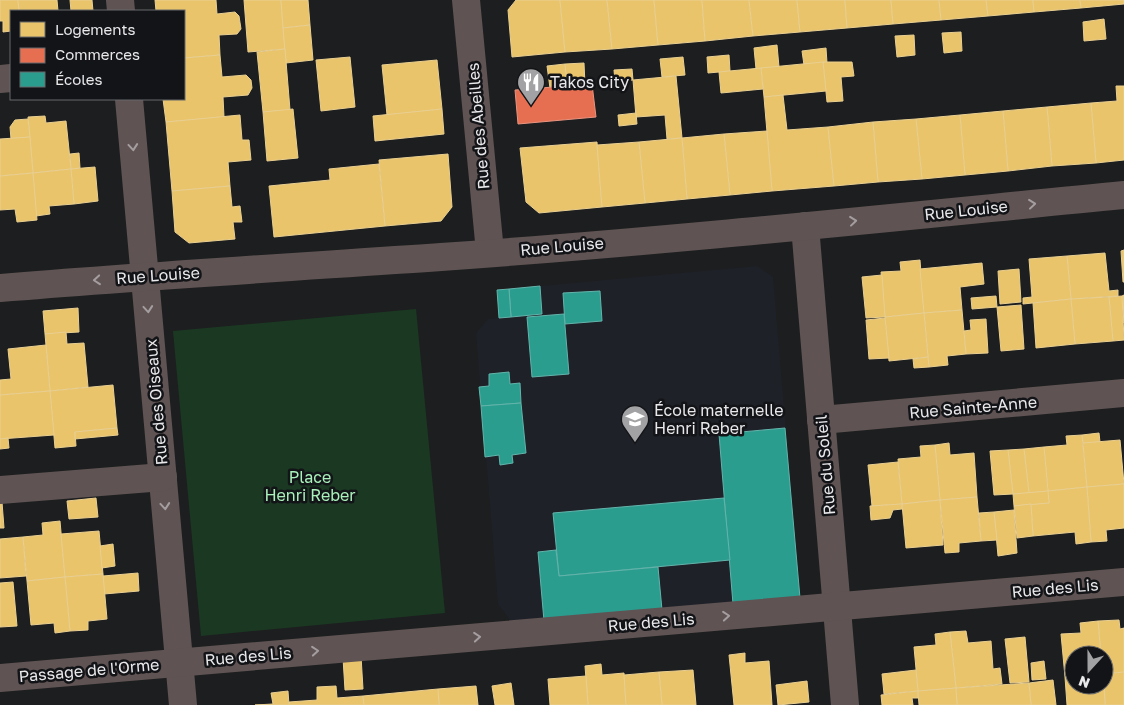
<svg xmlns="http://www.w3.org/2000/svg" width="1124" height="705" viewBox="0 0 1124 705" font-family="'Golos Text',sans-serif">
  <rect width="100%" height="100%" fill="#1d1e1f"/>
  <!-- built -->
  <path fill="#1f2129" d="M 757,266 L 773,277 L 800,598 L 513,624 L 498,604 L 476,333 L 488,319 L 499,318 L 497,290 Z"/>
  <!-- green -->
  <path fill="#1b3823" d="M 416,309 L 445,613 L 201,636 L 173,331 Z"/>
  <!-- homes -->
  <g fill="#e9c46a" stroke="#e9cf91">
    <path d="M 0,0 L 18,0 L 19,11 L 11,11 L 11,31 L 3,32 L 3,21 L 0,21 Z"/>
    <path d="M 18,0 L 57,0 L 58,11 L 19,11 Z"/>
    <path d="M 70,0 L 92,0 L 93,11 L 71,11 Z"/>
    <path d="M 155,0 L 216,0 L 217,14 L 235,12 L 239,16 L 241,29 L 237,34 L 219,35 L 220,55 L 184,58 L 184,11 L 156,11 Z"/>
    <path d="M 244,0 L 281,0 L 285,49 L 248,52 Z"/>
    <path d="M 281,0 L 308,0 L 310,25 L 283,28 Z"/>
    <path d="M 516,0 L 560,0 L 565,52 L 512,57 L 508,10 Z"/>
    <path d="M 560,0 L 607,0 L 612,49 L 565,52 Z"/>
    <path d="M 607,0 L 654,0 L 658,45 L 612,49 Z"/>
    <path d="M 654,0 L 702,0 L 705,41 L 658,45 Z"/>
    <path d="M 702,0 L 749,0 L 753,36 L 705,41 Z"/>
    <path d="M 749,0 L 797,0 L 800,32 L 753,36 Z"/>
    <path d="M 797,0 L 845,0 L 847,28 L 800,32 Z"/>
    <path d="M 845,0 L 891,0 L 893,24 L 847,28 Z"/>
    <path d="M 891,0 L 939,0 L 941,20 L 893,24 Z"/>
    <path d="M 939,0 L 986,0 L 988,16 L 941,20 Z"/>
    <path d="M 986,0 L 1033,0 L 1034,12 L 988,16 Z"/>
    <path d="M 1033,0 L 1080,0 L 1081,8 L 1034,12 Z"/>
    <path d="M 1080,0 L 1124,0 L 1124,4 L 1081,8 Z"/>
    <path d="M 1104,19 L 1106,39 L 1084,41 L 1083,22 Z"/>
    <path d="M 310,25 L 313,60 L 286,63 L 283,28 Z"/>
    <path d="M 961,32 L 962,51 L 944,53 L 942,33 Z"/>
    <path d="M 914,35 L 915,55 L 897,57 L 895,36 Z"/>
    <path d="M 777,45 L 779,67 L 756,69 L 754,48 Z"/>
    <path d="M 826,48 L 827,63 L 804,65 L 802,51 Z"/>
    <path d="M 285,49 L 290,110 L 263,112 L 257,52 Z"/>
    <path d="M 220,55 L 222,77 L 246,75 L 251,80 L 252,88 L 248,95 L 223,97 L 224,117 L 166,122 L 163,99 L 184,99 L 184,58 Z"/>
    <path d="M 729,55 L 730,71 L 708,73 L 707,57 Z"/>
    <path d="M 350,57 L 355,107 L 321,111 L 316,60 Z"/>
    <path d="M 683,57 L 685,75 L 662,77 L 660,59 Z"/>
    <path d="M 437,60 L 442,109 L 387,115 L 382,65 Z"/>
    <path d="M 823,62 L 852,62 L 854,76 L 841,77 L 843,101 L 827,102 Z"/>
    <path d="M 823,62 L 826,91 L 764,97 L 761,68 Z"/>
    <path d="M 584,63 L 585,85 L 567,86 L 565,64 Z"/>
    <path d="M 565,64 L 567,86 L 550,88 L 547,66 Z"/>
    <path d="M 761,68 L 763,89 L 721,93 L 719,72 Z"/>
    <path d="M 632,69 L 633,80 L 615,81 L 614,70 Z"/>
    <path d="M 676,76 L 682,138 L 667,139 L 665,115 L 636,117 L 633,80 Z"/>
    <path d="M 1116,86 L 1124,86 L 1124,160 L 1096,163 L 1091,103 L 1117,101 Z"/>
    <path d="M 783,95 L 787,130 L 828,127 L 834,186 L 772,191 L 764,97 Z"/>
    <path d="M 1091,103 L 1096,163 L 1052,166 L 1047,107 Z"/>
    <path d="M 1047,107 L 1052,166 L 1008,171 L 1003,111 Z"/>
    <path d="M 293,109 L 298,158 L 267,161 L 263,112 Z"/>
    <path d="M 442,109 L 444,134 L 375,141 L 373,116 Z"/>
    <path d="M 1003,111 L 1008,171 L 965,175 L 960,115 Z"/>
    <path d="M 636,113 L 637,124 L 619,126 L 618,115 Z"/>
    <path d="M 240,115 L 242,140 L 249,140 L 251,160 L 228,162 L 230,186 L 172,191 L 166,122 Z"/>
    <path d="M 960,115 L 965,175 L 922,179 L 916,119 Z"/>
    <path d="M 45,116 L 46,123 L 66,121 L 71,169 L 33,173 L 28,117 Z"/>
    <path d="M 28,119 L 30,137 L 11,139 L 10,127 L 15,120 Z"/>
    <path d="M 916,119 L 922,179 L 878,182 L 873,122 Z"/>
    <path d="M 873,122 L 878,182 L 834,186 L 828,127 Z"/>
    <path d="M 767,131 L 772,191 L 730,195 L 724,134 Z"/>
    <path d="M 724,134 L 730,195 L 687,199 L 682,138 Z"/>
    <path d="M 30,137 L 33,173 L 0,176 L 0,139 Z"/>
    <path d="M 682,138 L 687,199 L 645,203 L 639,142 Z"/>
    <path d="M 597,142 L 602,207 L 539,213 L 526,202 L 520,148 Z"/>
    <path d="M 639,142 L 645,203 L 602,207 L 597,145 Z"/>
    <path d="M 79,153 L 80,168 L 71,169 L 70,154 Z"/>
    <path d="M 448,154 L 452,207 L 441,221 L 385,226 L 379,160 Z"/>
    <path d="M 379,164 L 385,226 L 274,237 L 269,186 L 330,180 L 329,169 Z"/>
    <path d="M 95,167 L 98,201 L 74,204 L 71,169 Z"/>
    <path d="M 71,169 L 74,204 L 49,206 L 50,214 L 36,216 L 33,173 Z"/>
    <path d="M 33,173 L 37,220 L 17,222 L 15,209 L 0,210 L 0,176 Z"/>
    <path d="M 230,186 L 232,207 L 240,206 L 242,222 L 233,222 L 235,239 L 189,243 L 175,232 L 172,191 Z"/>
    <path d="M 1124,250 L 1124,282 L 1123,282 L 1121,251 Z"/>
    <path d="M 1105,253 L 1109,291 L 1118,290 L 1118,296 L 1071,299 L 1067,256 Z"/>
    <path d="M 1067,256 L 1071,299 L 1023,304 L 1023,298 L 1032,297 L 1029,259 Z"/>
    <path d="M 920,260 L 924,313 L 885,317 L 881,272 L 901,271 L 900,262 Z"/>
    <path d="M 982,263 L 984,284 L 960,287 L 962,310 L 924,313 L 920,269 Z"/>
    <path d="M 1019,269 L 1021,302 L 1000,304 L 998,271 Z"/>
    <path d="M 882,275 L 885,317 L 866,318 L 862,277 Z"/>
    <path d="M 1124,295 L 1124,323 L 1122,296 Z"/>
    <path d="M 996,296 L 997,307 L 972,309 L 971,298 Z"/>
    <path d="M 1122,296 L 1124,340 L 1113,341 L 1109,297 Z"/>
    <path d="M 1109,297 L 1113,341 L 1075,344 L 1071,299 Z"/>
    <path d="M 1071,299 L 1075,344 L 1036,348 L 1033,303 Z"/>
    <path d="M 1021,305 L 1024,349 L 1001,351 L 997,307 Z"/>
    <path d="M 78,308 L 79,332 L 45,334 L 43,311 Z"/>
    <path d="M 962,310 L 966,354 L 947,356 L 948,365 L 929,367 L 924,313 Z"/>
    <path d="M 924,313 L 928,357 L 889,361 L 885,317 Z"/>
    <path d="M 885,318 L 889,358 L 869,359 L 866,320 Z"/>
    <path d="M 986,319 L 988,353 L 966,354 L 964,331 L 971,330 L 970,320 Z"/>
    <path d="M 66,332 L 67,344 L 84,343 L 88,387 L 50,391 L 45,334 Z"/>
    <path d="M 46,345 L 50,391 L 0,395 L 0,380 L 11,379 L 8,349 Z"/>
    <path d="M 928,357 L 929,367 L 914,368 L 913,359 Z"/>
    <path d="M 113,385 L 117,428 L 75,432 L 76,446 L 55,448 L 50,391 Z"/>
    <path d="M 50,391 L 54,435 L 0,439 L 0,395 Z"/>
    <path d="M 117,428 L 118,435 L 75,439 L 75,432 Z"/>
    <path d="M 1099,433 L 1100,442 L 1083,443 L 1082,435 Z"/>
    <path d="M 1082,435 L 1087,487 L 1048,491 L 1044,447 L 1067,445 L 1066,436 Z"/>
    <path d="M 8,438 L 9,448 L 0,449 L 0,439 Z"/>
    <path d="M 1120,440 L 1124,484 L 1087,487 L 1083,443 Z"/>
    <path d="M 949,443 L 950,455 L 974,453 L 977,497 L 940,500 L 935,445 Z"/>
    <path d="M 935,445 L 940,500 L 902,504 L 898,459 L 921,457 L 920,446 Z"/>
    <path d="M 1044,447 L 1048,491 L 1029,493 L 1024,449 Z"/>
    <path d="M 1024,449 L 1029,493 L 1013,494 L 1008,450 Z"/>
    <path d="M 1008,450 L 1013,494 L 994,495 L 990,451 Z"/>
    <path d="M 898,462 L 902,504 L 872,506 L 868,465 Z"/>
    <path d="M 1124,484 L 1124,528 L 1106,530 L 1107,541 L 1091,542 L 1087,487 Z"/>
    <path d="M 1087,487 L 1091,542 L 1076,544 L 1075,532 L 1033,536 L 1031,504 L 1049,503 L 1048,491 Z"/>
    <path d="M 1048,491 L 1049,503 L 1014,506 L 1013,494 Z"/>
    <path d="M 977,497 L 981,541 L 959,543 L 959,552 L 945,553 L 940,500 Z"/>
    <path d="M 96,498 L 98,517 L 69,519 L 67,501 Z"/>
    <path d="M 940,500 L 943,545 L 906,548 L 902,504 Z"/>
    <path d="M 0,502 L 2,502 L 4,528 L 0,528 Z"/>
    <path d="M 902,504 L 902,509 L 893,510 L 890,518 L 871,520 L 870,506 Z"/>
    <path d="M 1031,504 L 1033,536 L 1017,538 L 1014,506 Z"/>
    <path d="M 1014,510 L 1017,553 L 998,556 L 994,512 Z"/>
    <path d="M 994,512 L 997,540 L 981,541 L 979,513 Z"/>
    <path d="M 60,521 L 65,577 L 27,581 L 23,537 L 43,535 L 42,523 Z"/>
    <path d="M 99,531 L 103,574 L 65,577 L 61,534 Z"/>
    <path d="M 23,537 L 26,576 L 0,578 L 0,539 Z"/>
    <path d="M 113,544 L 115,566 L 102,568 L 100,546 Z"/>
    <path d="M 138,573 L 139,591 L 104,594 L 103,576 Z"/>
    <path d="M 103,574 L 107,619 L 88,621 L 88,630 L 70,631 L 65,577 Z"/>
    <path d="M 65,577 L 70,631 L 55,633 L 54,623 L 31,625 L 27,581 Z"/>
    <path d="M 13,582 L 17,626 L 0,627 L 0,583 Z"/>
    <path d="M 1119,620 L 1120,629 L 1124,628 L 1124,672 L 1104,674 L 1104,655 L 1101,655 L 1098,621 Z"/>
    <path d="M 1098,621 L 1101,655 L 1074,655 L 1074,676 L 1065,677 L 1061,634 L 1081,633 L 1080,623 Z"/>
    <path d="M 966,631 L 968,643 L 991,641 L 993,669 L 1000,668 L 1002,684 L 956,688 L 950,632 Z"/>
    <path d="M 950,632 L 956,688 L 918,691 L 914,647 L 936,645 L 935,634 Z"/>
    <path d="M 1025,637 L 1029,682 L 1010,683 L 1005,639 Z"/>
    <path d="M 745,653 L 745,663 L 769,661 L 772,705 L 734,705 L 729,655 Z"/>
    <path d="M 361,656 L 363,689 L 345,690 L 343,658 Z"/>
    <path d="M 1044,661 L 1046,679 L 1032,680 L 1031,663 Z"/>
    <path d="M 601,664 L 602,675 L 624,673 L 626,705 L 588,705 L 585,666 Z"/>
    <path d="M 693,670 L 696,705 L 662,705 L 659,672 Z"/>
    <path d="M 916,670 L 918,691 L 884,694 L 882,674 Z"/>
    <path d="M 659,672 L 662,705 L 626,705 L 624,675 Z"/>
    <path d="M 1124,672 L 1124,705 L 1105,705 L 1104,674 Z"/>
    <path d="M 586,676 L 588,705 L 550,705 L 548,679 Z"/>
    <path d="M 1074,676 L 1074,685 L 1104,685 L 1105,705 L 1067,705 L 1065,677 Z"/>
    <path d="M 1053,680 L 1056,705 L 1031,705 L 1029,683 Z"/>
    <path d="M 807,681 L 809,702 L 778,705 L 776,685 Z"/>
    <path d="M 511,683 L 514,705 L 495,705 L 492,686 Z"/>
    <path d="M 1029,683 L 1031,705 L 957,705 L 956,688 Z"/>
    <path d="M 336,686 L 337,698 L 363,696 L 364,705 L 289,705 L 289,702 L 317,700 L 317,687 Z"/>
    <path d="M 476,686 L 478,705 L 439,705 L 438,689 Z"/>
    <path d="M 956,688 L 957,705 L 919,705 L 918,691 Z"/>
    <path d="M 438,689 L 439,705 L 364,705 L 363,696 Z"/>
    <path d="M 288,691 L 289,705 L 255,705 L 273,704 L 271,693 Z"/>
    <path d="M 918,691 L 918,698 L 912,698 L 913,705 L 882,705 L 881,695 Z"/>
  </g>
  <!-- shops -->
  <path fill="#e76f51" stroke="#e89480" d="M 592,84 L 596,117 L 518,124 L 515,90 Z"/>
  <!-- schools -->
  <g fill="#2a9d8f" stroke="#63b4ab">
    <path d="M 540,286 L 542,314 L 511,317 L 509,289 Z"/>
    <path d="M 509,289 L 511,317 L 499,318 L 497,290 Z"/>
    <path d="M 600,291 L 602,321 L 565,324 L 563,293 Z"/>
    <path d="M 564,314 L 569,374 L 532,377 L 527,317 Z"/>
    <path d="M 509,372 L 510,384 L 520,383 L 521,403 L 481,406 L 479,387 L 489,386 L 489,374 Z"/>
    <path d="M 521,403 L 526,453 L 512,455 L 513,463 L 500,465 L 499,455 L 485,457 L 481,406 Z"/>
    <path d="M 785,428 L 800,598 L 733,604 L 719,434 Z"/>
    <path d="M 724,498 L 730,560 L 559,576 L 553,513 Z"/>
    <path d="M 556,550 L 559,576 L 658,567 L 662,610 L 544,621 L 538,552 Z"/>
  </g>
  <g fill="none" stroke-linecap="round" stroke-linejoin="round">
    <!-- minor -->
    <g stroke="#5f5353" stroke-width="28">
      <path d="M 120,0 L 121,11"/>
      <path d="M 466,0 L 490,252"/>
      <path d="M 0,79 L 11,78"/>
      <path d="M 129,99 L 183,705"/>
      <path d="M 805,226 L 845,705"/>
      <path d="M 0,288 C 147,276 294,267 441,257 C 669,241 897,217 1124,195"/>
      <path d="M 821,420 L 1124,393"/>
      <path d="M 0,490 L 163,477"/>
      <path d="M 0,678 L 1124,582"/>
    </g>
  </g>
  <!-- one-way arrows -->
  <defs><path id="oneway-chevron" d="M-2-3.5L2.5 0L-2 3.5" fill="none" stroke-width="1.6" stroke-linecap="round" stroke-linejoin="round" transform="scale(1.25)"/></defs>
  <g stroke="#a49ea0">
    <use href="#oneway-chevron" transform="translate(133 147) rotate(85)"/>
    <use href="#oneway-chevron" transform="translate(1032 204) rotate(-6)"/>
    <use href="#oneway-chevron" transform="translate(853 221) rotate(-6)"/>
    <use href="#oneway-chevron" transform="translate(97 280) rotate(175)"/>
    <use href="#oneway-chevron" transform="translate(148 309) rotate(85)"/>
    <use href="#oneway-chevron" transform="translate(165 506) rotate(85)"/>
    <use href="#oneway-chevron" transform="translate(726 616) rotate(-5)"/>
    <use href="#oneway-chevron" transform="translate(477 637) rotate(-5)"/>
    <use href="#oneway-chevron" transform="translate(315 651) rotate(-5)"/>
  </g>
  <!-- icons -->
  <defs>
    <g id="restaurant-pin" transform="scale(1.4375)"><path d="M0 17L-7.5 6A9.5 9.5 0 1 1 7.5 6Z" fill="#a2a2a4" stroke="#131417"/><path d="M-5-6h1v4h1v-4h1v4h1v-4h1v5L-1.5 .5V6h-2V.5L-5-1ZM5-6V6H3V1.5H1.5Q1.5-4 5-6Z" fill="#fff"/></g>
    <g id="school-pin" transform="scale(1.4375)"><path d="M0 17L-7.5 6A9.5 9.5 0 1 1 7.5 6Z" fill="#a2a2a4" stroke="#131417"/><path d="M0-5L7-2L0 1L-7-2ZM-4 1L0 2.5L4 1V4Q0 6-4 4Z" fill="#fff"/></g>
  </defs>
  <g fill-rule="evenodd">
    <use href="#restaurant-pin" x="531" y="82"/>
    <use href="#school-pin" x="635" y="419"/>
  </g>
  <g text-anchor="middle" stroke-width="5" stroke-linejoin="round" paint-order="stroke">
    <!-- poi labels -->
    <g font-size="16" fill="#e9e9ec" stroke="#131417" text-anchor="start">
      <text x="550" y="88">Takos City</text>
      <text x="654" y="416">École maternelle<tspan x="654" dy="18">Henri Reber</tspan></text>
    </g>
    <!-- street labels -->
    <g font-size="16" fill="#e9e9ec" stroke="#131417">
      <text transform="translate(478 126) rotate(-95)" y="6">Rue des Abeilles</text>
      <text transform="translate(966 210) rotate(-6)" y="6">Rue Louise</text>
      <text transform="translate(562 246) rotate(-5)" y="6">Rue Louise</text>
      <text transform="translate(158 275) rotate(-4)" y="6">Rue Louise</text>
      <text transform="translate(156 402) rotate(-95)" y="6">Rue des Oiseaux</text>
      <text transform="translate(973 407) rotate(-5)" y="6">Rue Sainte-Anne</text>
      <text transform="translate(825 465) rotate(-95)" y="6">Rue du Soleil</text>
      <text transform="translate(1055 588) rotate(-5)" y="6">Rue des Lis</text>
      <text transform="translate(651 622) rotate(-5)" y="6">Rue des Lis</text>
      <text transform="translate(248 656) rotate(-5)" y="6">Rue des Lis</text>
      <text transform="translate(89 670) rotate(-5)" y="6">Passage de l'Orme</text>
    </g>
    <!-- park labels -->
    <g font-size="16" fill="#a9f2bb" stroke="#131417">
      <text x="310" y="483">Place<tspan x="310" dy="18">Henri Reber</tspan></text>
    </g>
  </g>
  <!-- legend -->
  <rect x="10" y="10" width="175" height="90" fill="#131417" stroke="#69696c"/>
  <rect x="20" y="22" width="25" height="15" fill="#e9c46a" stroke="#69696c"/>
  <text x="55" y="35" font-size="15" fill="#e9e9ec">Logements</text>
  <rect x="20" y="48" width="25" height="15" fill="#e76f51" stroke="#69696c"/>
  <text x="55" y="60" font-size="15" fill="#e9e9ec">Commerces</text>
  <rect x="20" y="72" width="25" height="15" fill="#2a9d8f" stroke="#69696c"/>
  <text x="55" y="85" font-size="15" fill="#e9e9ec">Écoles</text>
  <!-- north arrow -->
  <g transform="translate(1089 670) rotate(201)"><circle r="24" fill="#131417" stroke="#69696c"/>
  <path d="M0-4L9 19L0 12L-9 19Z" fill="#a2a2a4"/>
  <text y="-8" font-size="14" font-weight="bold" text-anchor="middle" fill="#e9e9ec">N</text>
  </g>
</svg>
